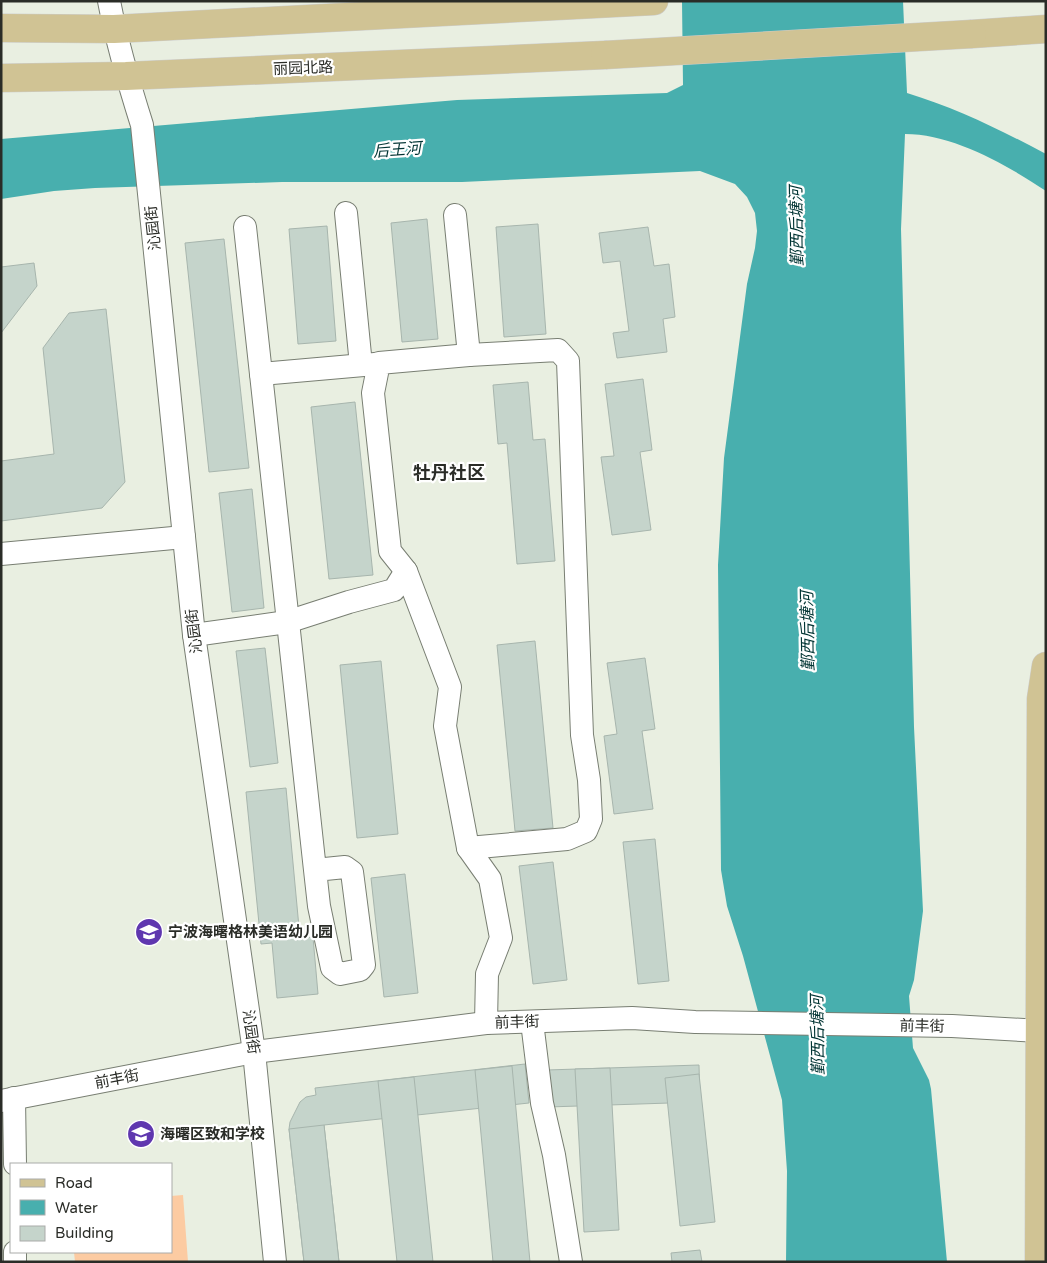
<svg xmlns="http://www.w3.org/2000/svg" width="1047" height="1263" viewBox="0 0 1047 1263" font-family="'Varela Round','Noto Sans SC',sans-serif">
  <rect width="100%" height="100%" fill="#e9efe1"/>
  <!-- green -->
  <path fill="#fccba2" d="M 183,1195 L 188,1262 L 75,1262 L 74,1252 L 171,1252 L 171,1196 Z"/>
  <!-- water -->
  <path fill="#48afae" d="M 682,1 L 903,1 L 907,93 C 956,108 1001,130 1046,154 L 1046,191 C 1007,165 953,134 905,134 L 901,229 L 914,727 L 923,911 L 914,980 L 909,996 L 913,1048 L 929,1080 L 931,1089 L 947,1262 L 786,1262 L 787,1171 L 782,1100 L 743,956 L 727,906 L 721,870 L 718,565 L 724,458 L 747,284 L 755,248 L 757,231 L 755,213 L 747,197 L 735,184 L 700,171 L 462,182 L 282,182 L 95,188 L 54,191 L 1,199 L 1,139 L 457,100 L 667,93 L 683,85 Z"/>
  <!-- building -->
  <g fill="#c5d4cb" stroke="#a7b5ad">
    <path d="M 427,219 L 438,339 L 402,342 L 391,223 Z"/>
    <path d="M 538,224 L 546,334 L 504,337 L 496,227 Z"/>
    <path d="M 327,226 L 336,341 L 298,344 L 289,229 Z"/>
    <path d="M 648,227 L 654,266 L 669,264 L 675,317 L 663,319 L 667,352 L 617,358 L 613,333 L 629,331 L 620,261 L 603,263 L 599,233 Z"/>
    <path d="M 224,239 L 249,468 L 209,472 L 185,243 Z"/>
    <path d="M 34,263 L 37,286 L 1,333 L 1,267 Z"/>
    <path d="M 106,309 L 125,482 L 102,508 L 1,521 L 1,461 L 54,454 L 43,348 L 69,313 Z"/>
    <path d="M 643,379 L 652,450 L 640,452 L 651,530 L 612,535 L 601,457 L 614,456 L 605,384 Z"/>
    <path d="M 528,382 L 533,440 L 545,439 L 555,561 L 517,564 L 507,443 L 498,444 L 493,385 Z"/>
    <path d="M 355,402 L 373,575 L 329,579 L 311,407 Z"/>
    <path d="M 252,489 L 264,608 L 232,612 L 219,493 Z"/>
    <path d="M 535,641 L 553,828 L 515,831 L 497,645 Z"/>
    <path d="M 265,648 L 278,763 L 250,767 L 236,651 Z"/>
    <path d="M 645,658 L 655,729 L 642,731 L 653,809 L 614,814 L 604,736 L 617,734 L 607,663 Z"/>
    <path d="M 381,661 L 398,834 L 357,838 L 340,665 Z"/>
    <path d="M 286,788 L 300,938 L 313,937 L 318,994 L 277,998 L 272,943 L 261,944 L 246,792 Z"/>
    <path d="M 655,839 L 669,981 L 638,984 L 623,842 Z"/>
    <path d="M 553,862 L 567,980 L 533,984 L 519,866 Z"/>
    <path d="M 405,874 L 418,993 L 384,997 L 371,878 Z"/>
    <path d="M 525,1064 L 529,1103 L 324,1125 L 339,1262 L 304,1262 L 289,1129 L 290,1122 L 300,1102 L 306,1097 L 316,1095 L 315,1088 Z"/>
    <path d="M 699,1065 L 700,1102 L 548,1107 L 547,1070 Z"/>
    <path d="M 512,1066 L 530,1262 L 493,1262 L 475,1070 Z"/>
    <path d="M 610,1068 L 619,1230 L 584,1232 L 575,1069 Z"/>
    <path d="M 699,1074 L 715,1222 L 680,1226 L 665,1078 Z"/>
    <path d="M 414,1077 L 433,1262 L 397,1262 L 378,1081 Z"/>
    <path d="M 324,1125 L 339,1262 L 304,1262 L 289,1129 Z"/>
    <path d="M 700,1250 L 702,1262 L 672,1262 L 671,1253 Z"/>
  </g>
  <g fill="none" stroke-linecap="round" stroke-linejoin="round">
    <!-- minor casing -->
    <g stroke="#787e72" stroke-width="24">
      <g id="minor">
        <path d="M 109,1 C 117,43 129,84 142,125 L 194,635 L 254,1052 L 275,1262"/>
        <path d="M 346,213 L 361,365"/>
        <path d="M 455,215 L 469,355"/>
        <path d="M 245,227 L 315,870 L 319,906 L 332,968 L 340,974 L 360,970 L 364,965 L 352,872 L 345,867 L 315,870"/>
        <path d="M 261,374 L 375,364"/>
        <path d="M 1,554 L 184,537"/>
        <path d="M 406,571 L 390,551 L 373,393 L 379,363 L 469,355 L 558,350 L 568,361 L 582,735 L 589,780 L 591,819 L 586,831 L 567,839 L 468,848"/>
        <path d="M 194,635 L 287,622 L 349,602 L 394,590 L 406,571 L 450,687 L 445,726 L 468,848 L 490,879 L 501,938 L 487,974 L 486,1023"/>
        <path d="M 532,1022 L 542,1103 L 554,1155 L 571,1262"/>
        <path d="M 14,1098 L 15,1164"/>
        <path d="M 1,1101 L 254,1052 L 486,1023 L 632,1018 L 695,1022 L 952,1026 L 1040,1031"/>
        <path d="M 15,1252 L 15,1262"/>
      </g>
    </g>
    <!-- major casing -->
    <g stroke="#cccccb" stroke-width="29">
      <g id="major">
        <path d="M 1,28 L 114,29 L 654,1"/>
        <path d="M 972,34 L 1046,29"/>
        <path d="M 1,78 L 126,76 L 605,55"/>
        <path d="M 1039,1262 L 1041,699 L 1046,666"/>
      </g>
    </g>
    <!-- minor -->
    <use href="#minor" stroke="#fff" stroke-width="22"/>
    <!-- major -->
    <use href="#major" stroke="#d0c394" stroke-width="28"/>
    <!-- major-bridge casing -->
    <g stroke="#cccccb" stroke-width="29" stroke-linecap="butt">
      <path id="major-bridge" d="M 605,55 L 972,34"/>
    </g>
    <!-- major-bridge -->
    <use href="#major-bridge" stroke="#d0c394" stroke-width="28"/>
  </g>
  <!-- icons -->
  <defs>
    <g id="school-disc" transform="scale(1.4375)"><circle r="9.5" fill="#5f37af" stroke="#fff"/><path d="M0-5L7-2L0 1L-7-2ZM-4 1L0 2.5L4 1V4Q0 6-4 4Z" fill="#fff"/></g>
  </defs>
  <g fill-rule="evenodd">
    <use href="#school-disc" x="149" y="932"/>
    <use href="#school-disc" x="141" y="1134"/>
  </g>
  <g text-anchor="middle" stroke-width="4.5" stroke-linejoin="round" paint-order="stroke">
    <!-- street labels -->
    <g font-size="15" fill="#2a2c27" stroke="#fff">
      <text transform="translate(303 68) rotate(-2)" y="5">丽园北路</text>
      <text transform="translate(153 228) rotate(-96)" y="5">沁园街</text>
      <text transform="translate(194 631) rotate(-97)" y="5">沁园街</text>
      <text transform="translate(517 1022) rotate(-2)" y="5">前丰街</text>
      <text transform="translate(922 1026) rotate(1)" y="5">前丰街</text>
      <text transform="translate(251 1032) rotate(82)" y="5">沁园街</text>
      <text transform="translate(117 1079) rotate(-11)" y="5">前丰街</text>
    </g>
    <!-- poi labels -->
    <g font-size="15" font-weight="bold" fill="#2a2c27" stroke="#fff" text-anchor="start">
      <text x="168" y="937">宁波海曙格林美语幼儿园</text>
      <text x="160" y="1139">海曙区致和学校</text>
    </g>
    <!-- water labels -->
    <g font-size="16" font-style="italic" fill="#013433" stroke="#fff">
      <text transform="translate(397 149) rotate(-4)" y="6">后王河</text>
      <text transform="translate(796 226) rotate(-91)" y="6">鄞西后塘河</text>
      <text transform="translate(807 631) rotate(-91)" y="6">鄞西后塘河</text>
      <text transform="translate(817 1035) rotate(-91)" y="6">鄞西后塘河</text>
    </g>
    <!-- quarter labels -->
    <g font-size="18" font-weight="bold" fill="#2a2c27" stroke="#fff">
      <text x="449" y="479">牡丹社区</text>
    </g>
  </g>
  <!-- border -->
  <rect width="1047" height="1263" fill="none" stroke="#2a2c27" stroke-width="5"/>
  <!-- legend -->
  <rect x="10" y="1163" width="162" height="90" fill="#ffffff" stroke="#aaaba9"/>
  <rect x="20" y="1179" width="25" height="8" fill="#d0c394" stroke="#aaaba9"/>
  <text x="55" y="1188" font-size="15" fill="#2a2c27">Road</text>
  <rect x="20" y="1200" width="25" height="15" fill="#48afae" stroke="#aaaba9"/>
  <text x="55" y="1213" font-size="15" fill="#2a2c27">Water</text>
  <rect x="20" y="1226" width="25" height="15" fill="#c5d4cb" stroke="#aaaba9"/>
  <text x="55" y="1238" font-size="15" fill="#2a2c27">Building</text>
</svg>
